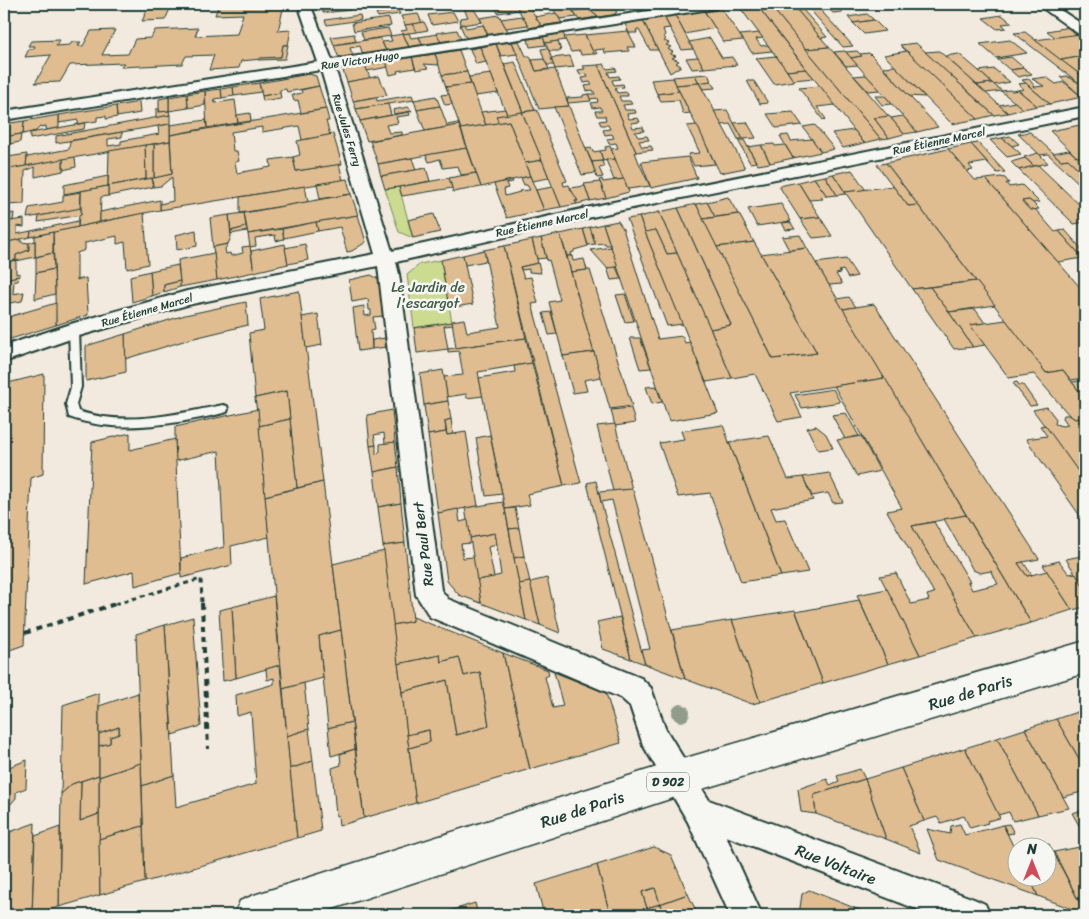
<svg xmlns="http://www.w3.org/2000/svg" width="1089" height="919" viewBox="0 0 1089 919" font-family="Sriracha,sans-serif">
  <rect width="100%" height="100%" fill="#f2eadf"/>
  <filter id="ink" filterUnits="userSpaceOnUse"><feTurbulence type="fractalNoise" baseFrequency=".02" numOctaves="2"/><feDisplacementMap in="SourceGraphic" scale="10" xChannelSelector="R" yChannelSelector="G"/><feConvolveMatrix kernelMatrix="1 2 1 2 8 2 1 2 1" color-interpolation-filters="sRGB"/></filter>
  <g filter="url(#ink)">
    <!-- green -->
    <g fill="#cbdb8f" stroke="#758c62">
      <path d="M 399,187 L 413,238 L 399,232 L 385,189 Z"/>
      <path d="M 441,260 L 452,322 L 414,328 L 407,275 L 420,264 Z"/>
    </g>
    <!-- building -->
    <g fill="#e0bc91" stroke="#1f3d34">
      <path d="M 150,4 L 284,5 L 278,31 L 291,30 L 288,45 L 283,45 L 281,57 L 241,61 L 239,68 L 209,70 L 214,55 L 186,56 L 182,64 L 121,67 L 124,63 L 70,65 L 60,82 L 35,83 L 51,55 L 25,57 L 29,49 L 34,49 L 35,46 L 28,46 L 31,41 L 60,40 L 56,46 L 70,45 L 72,42 L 81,42 L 78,46 L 83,46 L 91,31 L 115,30 L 102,55 L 128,54 L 135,39 L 151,38 L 155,30 L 198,28 L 195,36 L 237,34 L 243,14 L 215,15 L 218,7 L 170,9 L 165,20 L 142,21 Z"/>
      <path d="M 322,4 L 344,4 L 341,5 L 342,9 L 349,8 L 350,10 L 323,13 Z"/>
      <path d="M 408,4 L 385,8 L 384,5 L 395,4 Z"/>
      <path d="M 492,4 L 527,4 L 542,26 L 530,28 L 515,5 L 495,8 Z"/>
      <path d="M 581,4 L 591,4 L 593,6 L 572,9 L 569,6 Z"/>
      <path d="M 756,4 L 769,4 L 881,139 L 864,143 Z"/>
      <path d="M 756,4 L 806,69 L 787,71 L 738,5 Z"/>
      <path d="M 769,4 L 792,4 L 829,47 L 806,49 Z"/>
      <path d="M 792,4 L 815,4 L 853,46 L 843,47 L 805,4 L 797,6 L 801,10 L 797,10 Z"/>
      <path d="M 515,5 L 519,10 L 498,13 L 495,8 Z"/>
      <path d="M 611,5 L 617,12 L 613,15 L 598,17 L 588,9 Z"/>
      <path d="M 836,5 L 843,12 L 833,13 L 827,7 Z"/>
      <path d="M 472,6 L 482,22 L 461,25 L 460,18 L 468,17 L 463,7 Z"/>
      <path d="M 563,7 L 564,9 L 572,10 L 577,17 L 560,19 L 553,9 Z"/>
      <path d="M 717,8 L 721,8 L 743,40 L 723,42 L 705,12 L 716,10 Z"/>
      <path d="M 588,9 L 598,17 L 579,20 L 573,11 Z"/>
      <path d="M 398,10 L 400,14 L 378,17 L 376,13 Z"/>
      <path d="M 797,10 L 803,10 L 827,37 L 821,38 Z"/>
      <path d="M 704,11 L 715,28 L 685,34 L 675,15 Z"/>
      <path d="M 453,12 L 458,21 L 432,25 L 428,15 Z"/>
      <path d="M 556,13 L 562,23 L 542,26 L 535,17 Z"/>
      <path d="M 418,14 L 422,23 L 405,25 L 401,16 Z"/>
      <path d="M 867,14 L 874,20 L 853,23 L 848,17 Z"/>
      <path d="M 360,15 L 361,20 L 327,25 L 325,20 Z"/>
      <path d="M 499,15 L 508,31 L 488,35 L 480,18 Z"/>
      <path d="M 675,15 L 685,34 L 693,49 L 682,50 L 664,17 Z"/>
      <path d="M 1002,15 L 1012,23 L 1002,24 L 1006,28 L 997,29 L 983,18 Z"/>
      <path d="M 522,16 L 528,25 L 506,28 L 501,19 Z"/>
      <path d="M 664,17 L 670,28 L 663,29 L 665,35 L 663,37 L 666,39 L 664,41 L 669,43 L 666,45 L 671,47 L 668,49 L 673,52 L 670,54 L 676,56 L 672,58 L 679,61 L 676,63 L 681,66 L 670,73 L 643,21 Z"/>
      <path d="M 389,18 L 391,26 L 354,31 L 352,23 Z"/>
      <path d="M 643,20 L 643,21 L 658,50 L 650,50 L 639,30 L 636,30 L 637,33 L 629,33 L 625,24 Z"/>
      <path d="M 874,20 L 885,31 L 864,34 L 853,23 Z"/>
      <path d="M 424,22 L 428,30 L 417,32 L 413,24 Z"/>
      <path d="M 413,24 L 417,32 L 402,34 L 401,31 L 407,30 L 405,25 Z"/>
      <path d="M 464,24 L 466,28 L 483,25 L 488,35 L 466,38 L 460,25 Z"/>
      <path d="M 1070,27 L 1080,34 L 1056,38 L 1047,31 Z"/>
      <path d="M 388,28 L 391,36 L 364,40 L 361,32 Z"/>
      <path d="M 457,30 L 461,39 L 441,42 L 436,33 Z"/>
      <path d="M 628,31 L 636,47 L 627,47 L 629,51 L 605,53 L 604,49 L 595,50 L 597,54 L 594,54 L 585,35 Z"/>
      <path d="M 1025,32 L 1085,78 L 1085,96 L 1082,97 L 1060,77 L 1067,76 L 1079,83 L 1014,33 Z"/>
      <path d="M 409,33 L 411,38 L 419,37 L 423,45 L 409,47 L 403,34 Z"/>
      <path d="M 563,33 L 566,40 L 545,43 L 543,37 Z"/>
      <path d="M 759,33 L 763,38 L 756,39 L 761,46 L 768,45 L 772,51 L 752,53 L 740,35 Z"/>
      <path d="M 354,34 L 356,41 L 334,45 L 331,37 Z"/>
      <path d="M 403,34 L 409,47 L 386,51 L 382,42 L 392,41 L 390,36 Z"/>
      <path d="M 437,34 L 441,42 L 423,45 L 419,37 Z"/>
      <path d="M 1080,34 L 1085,38 L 1085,56 L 1061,60 L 1035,40 Z"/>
      <path d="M 585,35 L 594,54 L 581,55 L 580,51 L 571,52 L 564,37 Z"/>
      <path d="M 543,37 L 546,45 L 530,47 L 528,39 Z"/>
      <path d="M 380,38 L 386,51 L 363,55 L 360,46 L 350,48 L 353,56 L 344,58 L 338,56 L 334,45 Z"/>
      <path d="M 710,38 L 722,58 L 732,57 L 737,65 L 704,68 L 689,42 Z"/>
      <path d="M 1010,40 L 1027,53 L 996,58 L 980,44 Z"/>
      <path d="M 519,41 L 526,56 L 530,56 L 536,71 L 555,69 L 569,106 L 539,109 L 512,42 Z"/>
      <path d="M 558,41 L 561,51 L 549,51 L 545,43 Z"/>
      <path d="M 512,42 L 517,54 L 501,56 L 496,44 Z"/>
      <path d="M 916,43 L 976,99 L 994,115 L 978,119 L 900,45 Z"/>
      <path d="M 496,44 L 502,60 L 523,112 L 507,115 L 480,47 Z"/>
      <path d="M 283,45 L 288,45 L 285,59 L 258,60 L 260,58 L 281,57 Z"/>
      <path d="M 480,47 L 486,62 L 476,64 L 470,49 Z"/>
      <path d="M 829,47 L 889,117 L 874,118 L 889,138 L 881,139 L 806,49 Z"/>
      <path d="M 547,48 L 549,51 L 554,65 L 547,65 L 544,59 L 541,49 Z"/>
      <path d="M 459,50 L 467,72 L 442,75 L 435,54 Z"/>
      <path d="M 845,51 L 846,52 L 858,65 L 846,66 L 834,52 Z"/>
      <path d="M 857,51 L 862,56 L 851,58 L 846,52 Z"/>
      <path d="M 907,51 L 978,119 L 952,124 L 884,55 Z"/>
      <path d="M 939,51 L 986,93 L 1008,113 L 994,115 L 925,52 Z"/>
      <path d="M 869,53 L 873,57 L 938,127 L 917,132 L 851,58 L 862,56 L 860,54 Z"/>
      <path d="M 435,54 L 439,65 L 424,64 L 428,68 L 416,70 L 412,57 Z"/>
      <path d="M 959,54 L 979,71 L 992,83 L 977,85 L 945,56 Z"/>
      <path d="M 570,56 L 574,67 L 555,69 L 551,58 Z"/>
      <path d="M 776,56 L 787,71 L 794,81 L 774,84 L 756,58 Z"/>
      <path d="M 1085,56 L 1085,78 L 1061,60 Z"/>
      <path d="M 412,57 L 415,68 L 397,71 L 398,73 L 390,75 L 386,62 Z"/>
      <path d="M 698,57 L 704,68 L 692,69 L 686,58 Z"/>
      <path d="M 1011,57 L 1024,68 L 1010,70 L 997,59 Z"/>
      <path d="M 544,59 L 549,69 L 536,71 L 532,60 Z"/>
      <path d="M 386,62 L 388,67 L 367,71 L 365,65 Z"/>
      <path d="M 515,62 L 535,110 L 523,112 L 504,64 Z"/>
      <path d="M 604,64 L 607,69 L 615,68 L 617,71 L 608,72 L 610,77 L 619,76 L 620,79 L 612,80 L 614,85 L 623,84 L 624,87 L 615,88 L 617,93 L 627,92 L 628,96 L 619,96 L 621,101 L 630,101 L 632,104 L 623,105 L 625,110 L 635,110 L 636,113 L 627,114 L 629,119 L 638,118 L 640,122 L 631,123 L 633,128 L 643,127 L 644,131 L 635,132 L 638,137 L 647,136 L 649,140 L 639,141 L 642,147 L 651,146 L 653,150 L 636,152 L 598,65 Z"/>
      <path d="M 365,65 L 370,78 L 347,82 L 343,71 L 348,68 Z"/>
      <path d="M 598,65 L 636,152 L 635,152 L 639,163 L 650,186 L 628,189 L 622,176 L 611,149 L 618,148 L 616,143 L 609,144 L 607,139 L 614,138 L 612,134 L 605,135 L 603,130 L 610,129 L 608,125 L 601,125 L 599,121 L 606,120 L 605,116 L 597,116 L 595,111 L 602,111 L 600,107 L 593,108 L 591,103 L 598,102 L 597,98 L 590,99 L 588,94 L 595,94 L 593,90 L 587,91 L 585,86 L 592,85 L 590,82 L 584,83 L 582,78 L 588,77 L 587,74 L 580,75 L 578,70 L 585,69 L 583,66 Z"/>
      <path d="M 895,66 L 925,97 L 909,96 L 883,67 Z"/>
      <path d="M 1024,68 L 1032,74 L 1018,77 L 1010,70 Z"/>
      <path d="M 806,69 L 814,78 L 793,80 L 787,71 Z"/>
      <path d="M 994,69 L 1010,82 L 994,85 L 979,71 Z"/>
      <path d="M 467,72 L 471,84 L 446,87 L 442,75 Z"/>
      <path d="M 309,74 L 316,76 L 319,86 L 287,92 L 286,89 L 280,90 L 280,93 L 262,96 L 259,83 Z"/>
      <path d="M 491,74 L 498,93 L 475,96 L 469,77 Z"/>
      <path d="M 708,74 L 711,81 L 699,83 L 695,75 Z"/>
      <path d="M 695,75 L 699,83 L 676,85 L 673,77 Z"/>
      <path d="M 866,75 L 880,90 L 868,91 L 854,76 Z"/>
      <path d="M 379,76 L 387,95 L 353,101 L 347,82 Z"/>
      <path d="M 1046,77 L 1056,84 L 1064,82 L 1082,97 L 1050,104 L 1022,80 L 1029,79 L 1035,87 L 1044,86 L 1032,79 Z"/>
      <path d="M 673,78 L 679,91 L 657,94 L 651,80 Z"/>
      <path d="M 711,81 L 715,88 L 703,89 L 699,83 Z"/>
      <path d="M 747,81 L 754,81 L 768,103 L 760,104 Z"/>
      <path d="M 259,83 L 261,92 L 234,96 L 233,87 Z"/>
      <path d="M 699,83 L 712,106 L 745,168 L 720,173 L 676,85 Z"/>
      <path d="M 992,83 L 1002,91 L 986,93 L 977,85 Z"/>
      <path d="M 1026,83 L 1030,87 L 1050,104 L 1037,106 L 1018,90 L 1024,89 L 1018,84 Z"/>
      <path d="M 471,84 L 486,125 L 461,129 L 446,87 Z"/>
      <path d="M 319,86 L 326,109 L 301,113 L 298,100 L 294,101 L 292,95 L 302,93 L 301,90 Z"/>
      <path d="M 820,86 L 835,105 L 817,107 L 826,119 L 823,120 L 799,88 Z"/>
      <path d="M 233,87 L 234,96 L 222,98 L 221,89 Z"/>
      <path d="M 221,89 L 222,98 L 214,99 L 215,103 L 235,100 L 238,123 L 207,128 L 205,91 Z"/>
      <path d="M 1010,90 L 1012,91 L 1018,90 L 1037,106 L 1023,109 L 1001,91 Z"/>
      <path d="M 205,91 L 205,105 L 188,108 L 187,94 Z"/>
      <path d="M 679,91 L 690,113 L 683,114 L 679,100 L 661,101 L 657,94 Z"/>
      <path d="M 280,93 L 281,98 L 263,101 L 262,96 Z"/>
      <path d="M 187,94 L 188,108 L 169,111 L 169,97 Z"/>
      <path d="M 449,94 L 452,104 L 445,105 L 441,95 Z"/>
      <path d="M 588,94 L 591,101 L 568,103 L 567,98 L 583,97 L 583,95 Z"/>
      <path d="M 412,95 L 414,100 L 356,109 L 353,101 L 376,97 L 377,101 Z"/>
      <path d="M 436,96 L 440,106 L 417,110 L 414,100 Z"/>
      <path d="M 875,96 L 885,96 L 892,104 L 882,105 Z"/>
      <path d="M 169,97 L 169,111 L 159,112 L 159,99 Z"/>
      <path d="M 139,102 L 140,113 L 117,117 L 116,106 Z"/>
      <path d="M 1015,102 L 1023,109 L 1008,113 L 999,105 Z"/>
      <path d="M 388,104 L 391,115 L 360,121 L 356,109 Z"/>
      <path d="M 116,106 L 117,117 L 106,119 L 106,116 L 97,117 L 97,121 L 78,124 L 78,120 L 59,123 L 59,115 Z"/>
      <path d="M 440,106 L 447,125 L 458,123 L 459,125 L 425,131 L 417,110 Z"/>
      <path d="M 569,106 L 586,149 L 596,173 L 582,175 L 554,107 Z"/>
      <path d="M 408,107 L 412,111 L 394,114 L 393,110 Z"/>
      <path d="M 156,109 L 159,109 L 159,112 L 169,111 L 170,115 L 156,118 Z"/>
      <path d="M 326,109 L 329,121 L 326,121 L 330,135 L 302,140 L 299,126 L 262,132 L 262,127 L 231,132 L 233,151 L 237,151 L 239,161 L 235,162 L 237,173 L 271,167 L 270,160 L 293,157 L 296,171 L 339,164 L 343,180 L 160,210 L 160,204 L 173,201 L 172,177 L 161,186 L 153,187 L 152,178 L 172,174 L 170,135 Z"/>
      <path d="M 505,109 L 507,115 L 496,116 L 499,123 L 486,125 L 481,112 Z"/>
      <path d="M 537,110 L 567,181 L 563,182 L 564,186 L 569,185 L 572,192 L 574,192 L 578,201 L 575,201 L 577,204 L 561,207 L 522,112 Z"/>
      <path d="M 727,110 L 734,123 L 743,139 L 738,139 L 730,124 L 722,125 L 714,111 Z"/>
      <path d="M 409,112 L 410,115 L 396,117 L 398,123 L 386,125 L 389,133 L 402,132 L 402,135 L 367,141 L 360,121 Z"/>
      <path d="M 522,112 L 542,160 L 525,163 L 509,121 L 499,123 L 496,116 Z"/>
      <path d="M 793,112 L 802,125 L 776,128 L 767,114 Z"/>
      <path d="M 250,113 L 251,121 L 238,123 L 237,115 Z"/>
      <path d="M 59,115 L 59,128 L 46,130 L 46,126 L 40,127 L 36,131 L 23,134 L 24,121 Z"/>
      <path d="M 170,115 L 170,124 L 56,143 L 56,136 Z"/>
      <path d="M 889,116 L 891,118 L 904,134 L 889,138 L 874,118 Z"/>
      <path d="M 903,116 L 917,132 L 904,134 L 891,118 Z"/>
      <path d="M 206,120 L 207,128 L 170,135 L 170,125 Z"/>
      <path d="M 24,121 L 23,134 L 4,137 L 4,124 Z"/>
      <path d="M 509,121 L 530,176 L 481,187 L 461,129 Z"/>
      <path d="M 747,122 L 756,138 L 743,139 L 734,123 Z"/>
      <path d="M 85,123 L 84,129 L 30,139 L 30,133 Z"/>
      <path d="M 170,124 L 170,141 L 26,166 L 27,157 L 69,149 L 70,141 L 122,132 L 122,137 L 108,139 L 108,146 L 121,144 L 121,141 L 159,134 L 158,126 Z"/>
      <path d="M 1085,124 L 1085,156 L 1077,157 L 1050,131 Z"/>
      <path d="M 459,125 L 467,148 L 378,164 L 370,141 Z"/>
      <path d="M 697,125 L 715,164 L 694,166 L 688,154 L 700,153 L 687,126 Z"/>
      <path d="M 815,125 L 834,149 L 821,152 L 803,127 Z"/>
      <path d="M 854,130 L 864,143 L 843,148 L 832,133 Z"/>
      <path d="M 1030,132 L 1061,160 L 1068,159 L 1085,175 L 1085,189 L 1048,154 L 1040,155 L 1018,134 Z"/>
      <path d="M 21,134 L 20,142 L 4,145 L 4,137 Z"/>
      <path d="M 333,134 L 342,164 L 296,171 L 293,157 L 300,155 L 297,141 Z"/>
      <path d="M 788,135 L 791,141 L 812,139 L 821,152 L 793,158 L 780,136 Z"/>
      <path d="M 1010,136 L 1019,144 L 1012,146 L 1002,138 Z"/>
      <path d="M 1002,138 L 1012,146 L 1021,154 L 1007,157 L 990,140 Z"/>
      <path d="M 738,140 L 744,140 L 756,162 L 750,163 Z"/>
      <path d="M 170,141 L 172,174 L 154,178 L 154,144 Z"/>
      <path d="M 978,143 L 1005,172 L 997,173 L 971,144 Z"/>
      <path d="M 154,144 L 154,178 L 146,179 L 145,145 Z"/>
      <path d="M 774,144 L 775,146 L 785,145 L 793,158 L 770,163 L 761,145 Z"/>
      <path d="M 971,144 L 987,162 L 969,165 L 973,170 L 967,171 L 948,149 Z"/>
      <path d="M 145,145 L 146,179 L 108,186 L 109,151 Z"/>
      <path d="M 761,145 L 770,163 L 758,165 L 748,147 Z"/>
      <path d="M 610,146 L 615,159 L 603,161 L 600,151 L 606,150 L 605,147 Z"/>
      <path d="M 467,148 L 476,173 L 461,175 L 458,166 L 443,168 L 440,159 L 429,162 L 426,155 Z"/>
      <path d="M 591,148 L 593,152 L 600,151 L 603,161 L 592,162 L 586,149 Z"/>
      <path d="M 948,149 L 975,180 L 986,179 L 1085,293 L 1085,378 L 1071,380 L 1063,370 L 1046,373 L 886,163 Z"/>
      <path d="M 1069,150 L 1077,157 L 1085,156 L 1085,175 L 1068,159 L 1061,160 L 1053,153 Z"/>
      <path d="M 9,152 L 8,157 L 27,154 L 26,166 L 4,170 L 4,153 Z"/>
      <path d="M 1038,153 L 1048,163 L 1034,166 L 1024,157 Z"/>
      <path d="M 75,157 L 76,167 L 63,170 L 63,159 Z"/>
      <path d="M 688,157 L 697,178 L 651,188 L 641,162 Z"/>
      <path d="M 412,158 L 416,170 L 381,176 L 378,164 Z"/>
      <path d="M 1025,158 L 1034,166 L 1019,170 L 1011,162 Z"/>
      <path d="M 63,159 L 63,171 L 35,177 L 35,167 L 25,171 L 24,204 L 6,205 L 5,215 L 14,213 L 13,221 L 4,222 L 4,170 Z"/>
      <path d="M 615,159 L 622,176 L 624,179 L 614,180 L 606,160 Z"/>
      <path d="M 542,160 L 549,178 L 532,181 L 525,163 Z"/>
      <path d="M 602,161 L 604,167 L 599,168 L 603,177 L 597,178 L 592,162 Z"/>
      <path d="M 886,163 L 918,205 L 908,206 L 877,165 Z"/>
      <path d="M 1038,165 L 1085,210 L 1085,222 L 1074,224 L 1019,170 Z"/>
      <path d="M 426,168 L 430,181 L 399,187 L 385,189 L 381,176 Z"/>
      <path d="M 852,170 L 865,189 L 866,190 L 845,192 L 833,174 Z"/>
      <path d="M 476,173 L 481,187 L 453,192 L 449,178 Z"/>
      <path d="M 833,174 L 845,192 L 846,194 L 837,195 L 825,176 Z"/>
      <path d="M 108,176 L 108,186 L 64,194 L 64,185 Z"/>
      <path d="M 530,176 L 544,210 L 507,218 L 494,184 L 512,180 L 513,182 L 506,183 L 508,188 L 504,189 L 505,196 L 520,192 L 519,191 L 530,190 L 527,185 L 524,185 L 521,178 Z"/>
      <path d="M 825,176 L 837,195 L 827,196 L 814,178 Z"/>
      <path d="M 1001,177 L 1005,178 L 1009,183 L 1006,183 L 1009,187 L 1022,185 L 1039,202 L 1033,203 L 1029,200 L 1022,201 L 1030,210 L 1035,209 L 1055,232 L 1059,231 L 1083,258 L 1058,262 L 986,179 Z"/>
      <path d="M 152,178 L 153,187 L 108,196 L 108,186 Z"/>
      <path d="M 449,178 L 452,188 L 402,196 L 399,187 Z"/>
      <path d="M 814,178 L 827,196 L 821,197 L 823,199 L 809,200 L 798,182 Z"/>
      <path d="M 347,179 L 351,194 L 320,199 L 317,184 Z"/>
      <path d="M 602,179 L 603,182 L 624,179 L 629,192 L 606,198 L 599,180 Z"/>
      <path d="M 600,182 L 606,198 L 590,201 L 584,184 Z"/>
      <path d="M 798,182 L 809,200 L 820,217 L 800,219 L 779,186 Z"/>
      <path d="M 108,186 L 108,196 L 101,197 L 100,222 L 78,227 L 79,215 L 81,215 L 81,191 Z"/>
      <path d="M 305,186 L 308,202 L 240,213 L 240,197 Z"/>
      <path d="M 585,186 L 590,201 L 577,204 L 575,201 L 578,201 L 570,188 Z"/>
      <path d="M 893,186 L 908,206 L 918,205 L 976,281 L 912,289 L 845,192 Z"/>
      <path d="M 553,187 L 561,207 L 544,210 L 536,190 Z"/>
      <path d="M 81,192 L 80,209 L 27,218 L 29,208 L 63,202 L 63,195 Z"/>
      <path d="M 351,194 L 358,215 L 248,234 L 244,213 Z"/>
      <path d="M 728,197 L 738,214 L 715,217 L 707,202 Z"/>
      <path d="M 160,200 L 160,210 L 100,222 L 100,212 Z"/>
      <path d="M 1029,200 L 1033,203 L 1039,209 L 1030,210 L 1022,201 Z"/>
      <path d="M 707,202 L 715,217 L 703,219 L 696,204 Z"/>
      <path d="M 696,204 L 773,359 L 817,353 L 761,254 L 807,248 L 885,378 L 790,393 L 802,417 L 778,421 L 755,374 L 732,378 L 710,329 L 731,325 L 678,208 Z"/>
      <path d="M 781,204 L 791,221 L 757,226 L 748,209 Z"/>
      <path d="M 81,208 L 81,215 L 38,222 L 39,216 Z"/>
      <path d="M 678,208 L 731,325 L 710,329 L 659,212 Z"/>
      <path d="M 659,212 L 677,253 L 667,254 L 656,230 L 645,232 L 639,217 Z"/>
      <path d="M 144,213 L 148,264 L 127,269 L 125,242 L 117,244 L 117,236 L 85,243 L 85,250 L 77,253 L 77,280 L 86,278 L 88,315 L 56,325 L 53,232 Z"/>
      <path d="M 244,213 L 246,227 L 231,231 L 229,215 Z"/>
      <path d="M 434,214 L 440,232 L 413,238 L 408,220 Z"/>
      <path d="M 739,214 L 754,242 L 717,247 L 703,219 Z"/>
      <path d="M 229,215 L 231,237 L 228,244 L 213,247 L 210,218 Z"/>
      <path d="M 358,215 L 366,242 L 352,251 L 347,252 L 340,227 L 318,231 L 316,222 Z"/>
      <path d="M 639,217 L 645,232 L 683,324 L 667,326 L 627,219 Z"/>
      <path d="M 820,217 L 832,236 L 813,238 L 800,219 Z"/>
      <path d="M 24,219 L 24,227 L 17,226 L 17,234 L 31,231 L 30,237 L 4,243 L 4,222 Z"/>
      <path d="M 78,221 L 78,227 L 30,237 L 31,231 Z"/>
      <path d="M 618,221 L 623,229 L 658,339 L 682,336 L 685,343 L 690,342 L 718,413 L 669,421 L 603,224 Z"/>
      <path d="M 316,222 L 318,231 L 284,238 L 282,229 Z"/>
      <path d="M 790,222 L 795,229 L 786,230 L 782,223 Z"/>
      <path d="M 603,224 L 610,245 L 606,245 L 605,243 L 595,244 L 590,227 Z"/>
      <path d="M 246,227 L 247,231 L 231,234 L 231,231 Z"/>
      <path d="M 590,227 L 595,244 L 588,245 L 583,229 Z"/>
      <path d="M 282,229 L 284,239 L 276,241 L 275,235 L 255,238 L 256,246 L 250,247 L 248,234 Z"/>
      <path d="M 583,229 L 588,246 L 574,250 L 574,252 L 571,253 L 572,256 L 567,256 L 560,234 Z"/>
      <path d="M 196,230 L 197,246 L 177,250 L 176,235 Z"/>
      <path d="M 656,230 L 667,254 L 677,253 L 732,378 L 706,382 L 645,232 Z"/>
      <path d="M 1065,230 L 1085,253 L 1085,257 L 1083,258 L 1059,231 Z"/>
      <path d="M 53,232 L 53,253 L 35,257 L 35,236 Z"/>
      <path d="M 560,234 L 571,272 L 594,352 L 563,356 L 549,302 L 560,300 L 549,260 L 547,261 L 541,238 Z"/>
      <path d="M 800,235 L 807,248 L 789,250 L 782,237 Z"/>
      <path d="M 541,238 L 546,258 L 537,259 L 532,240 Z"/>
      <path d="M 21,239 L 21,242 L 29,243 L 29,250 L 16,255 L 16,260 L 4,263 L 4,243 Z"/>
      <path d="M 532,240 L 538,263 L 520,267 L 524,278 L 531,277 L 538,303 L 532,304 L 581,483 L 564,486 L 504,246 Z"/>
      <path d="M 35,241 L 35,257 L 16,261 L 16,255 L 29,250 L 29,243 Z"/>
      <path d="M 754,242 L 761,254 L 817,353 L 773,359 L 717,247 Z"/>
      <path d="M 228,244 L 225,249 L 226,254 L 230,253 L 231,256 L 243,253 L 242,247 L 250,246 L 254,272 L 217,280 L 213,247 Z"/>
      <path d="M 285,244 L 288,264 L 254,272 L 251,251 Z"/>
      <path d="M 305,244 L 308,260 L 288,264 L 285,248 Z"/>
      <path d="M 504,246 L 526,338 L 456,348 L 452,321 L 464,319 L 467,332 L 500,327 L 484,250 Z"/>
      <path d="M 611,247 L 618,267 L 607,268 L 591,250 Z"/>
      <path d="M 484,250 L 486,261 L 465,265 L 463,255 Z"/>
      <path d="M 53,253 L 54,269 L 36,273 L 36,257 Z"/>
      <path d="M 214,253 L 217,280 L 180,287 L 178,260 Z"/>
      <path d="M 463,255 L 473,304 L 449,308 L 441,260 Z"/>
      <path d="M 567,256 L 572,256 L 573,261 L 584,259 L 587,270 L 571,272 Z"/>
      <path d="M 846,259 L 857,276 L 848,278 L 843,270 L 839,271 L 841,273 L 836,274 L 842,284 L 829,285 L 816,263 Z"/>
      <path d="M 16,260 L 16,274 L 20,273 L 20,276 L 4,279 L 4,263 Z"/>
      <path d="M 538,263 L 541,273 L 529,272 L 529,269 L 522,270 L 520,267 Z"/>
      <path d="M 178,265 L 180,281 L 164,285 L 164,292 L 152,296 L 150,271 Z"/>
      <path d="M 616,267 L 621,279 L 611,280 L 607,268 Z"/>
      <path d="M 54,269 L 55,294 L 35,299 L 36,273 Z"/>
      <path d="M 587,270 L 590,270 L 632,406 L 610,409 L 571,272 Z"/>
      <path d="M 150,271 L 152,296 L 132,302 L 130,276 Z"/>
      <path d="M 371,275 L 379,279 L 383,316 L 373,317 L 375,329 L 371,330 L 372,349 L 358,351 L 353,308 L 364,306 L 365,316 L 371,315 L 371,310 L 369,310 L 368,299 L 352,302 L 349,280 Z"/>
      <path d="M 19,276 L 18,281 L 14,281 L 13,294 L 24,292 L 22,301 L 4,304 L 4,279 Z"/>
      <path d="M 180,281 L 180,287 L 164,292 L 164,285 Z"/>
      <path d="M 976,281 L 995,305 L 949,312 L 930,287 Z"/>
      <path d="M 930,287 L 949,312 L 973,347 L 954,349 L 912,289 Z"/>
      <path d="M 299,291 L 323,482 L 297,488 L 287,391 L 255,398 L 249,333 L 264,330 L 260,299 Z"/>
      <path d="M 625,294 L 634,321 L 625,322 L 616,295 Z"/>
      <path d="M 849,297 L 856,307 L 843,309 L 837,299 Z"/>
      <path d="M 246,302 L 248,325 L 190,339 L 125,359 L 125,334 L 185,315 Z"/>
      <path d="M 56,303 L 56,325 L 4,341 L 4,315 L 7,314 L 8,317 Z"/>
      <path d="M 874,304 L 1039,559 L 1018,563 L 1027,576 L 1047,571 L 1072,610 L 1031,623 L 843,309 Z"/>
      <path d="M 975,309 L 985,323 L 970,325 L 985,345 L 973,347 L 949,312 Z"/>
      <path d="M 551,312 L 557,334 L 549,335 L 543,313 Z"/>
      <path d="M 318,314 L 322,345 L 306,348 L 302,317 Z"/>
      <path d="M 1006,320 L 1046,373 L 1063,370 L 1072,382 L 1085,399 L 1085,417 L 1075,419 L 1069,415 L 1034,374 L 1009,378 L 970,325 Z"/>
      <path d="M 452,322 L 453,325 L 444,326 L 448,349 L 417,353 L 414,328 Z"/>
      <path d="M 125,334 L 126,372 L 86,381 L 86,346 Z"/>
      <path d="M 385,338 L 386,347 L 372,349 L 372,340 Z"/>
      <path d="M 526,338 L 532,363 L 478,372 L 483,396 L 467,398 L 466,394 L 447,397 L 444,377 L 463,375 L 459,351 L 448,352 L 448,349 Z"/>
      <path d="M 630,338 L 640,338 L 651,368 L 640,369 Z"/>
      <path d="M 594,352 L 601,377 L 584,380 L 587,391 L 573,393 L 563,356 Z"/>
      <path d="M 532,363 L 564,486 L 527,494 L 530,505 L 505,509 L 479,378 L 515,372 L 514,366 Z"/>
      <path d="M 443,370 L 448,401 L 424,405 L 420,374 Z"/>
      <path d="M 44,374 L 43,474 L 31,478 L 24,645 L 4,652 L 4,384 Z"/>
      <path d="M 885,378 L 966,515 L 912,526 L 977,638 L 920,655 L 880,576 L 896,573 L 911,604 L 929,600 L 927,595 L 934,593 L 887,511 L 902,508 L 834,386 Z"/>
      <path d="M 1085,380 L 1085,399 L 1072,382 Z"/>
      <path d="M 1017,382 L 1019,385 L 1023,385 L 1037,405 L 1030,406 L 1013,383 Z"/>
      <path d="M 656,386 L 662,402 L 652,404 L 646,387 Z"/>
      <path d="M 833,389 L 840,402 L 802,408 L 795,395 Z"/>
      <path d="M 287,391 L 290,419 L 259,426 L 255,398 Z"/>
      <path d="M 448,401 L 451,419 L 445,421 L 446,432 L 428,435 L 424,405 Z"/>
      <path d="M 1047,407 L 1056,419 L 1055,424 L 1062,426 L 1068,425 L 1063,418 L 1064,415 L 1069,415 L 1075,419 L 1085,417 L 1085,481 L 1033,410 Z"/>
      <path d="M 631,408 L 635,423 L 615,426 L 611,410 Z"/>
      <path d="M 258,409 L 269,537 L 231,546 L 232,565 L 181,578 L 181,558 L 224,547 L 219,451 L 175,461 L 175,427 Z"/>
      <path d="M 392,410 L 395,442 L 385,444 L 384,433 L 374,435 L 376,445 L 370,446 L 367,415 Z"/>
      <path d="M 846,413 L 859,436 L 845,439 L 832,415 Z"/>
      <path d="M 290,419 L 297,488 L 265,496 L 259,426 Z"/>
      <path d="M 451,419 L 453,434 L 447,435 L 445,421 Z"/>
      <path d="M 615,424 L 622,452 L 632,489 L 613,491 L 597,426 Z"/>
      <path d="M 723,425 L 729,442 L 781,576 L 741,582 L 710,493 L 678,497 L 659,443 L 684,439 L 681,431 Z"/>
      <path d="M 1045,425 L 1085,481 L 1085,523 L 1026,439 L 1047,436 L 1040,426 Z"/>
      <path d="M 816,426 L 826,434 L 833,448 L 818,450 L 807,428 Z"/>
      <path d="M 446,432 L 447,435 L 466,432 L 478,506 L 438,513 L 428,435 Z"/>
      <path d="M 130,433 L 130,450 L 175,439 L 181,573 L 135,586 L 134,571 L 86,584 L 92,442 Z"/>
      <path d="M 490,435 L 502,494 L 486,496 L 476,438 Z"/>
      <path d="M 769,436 L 788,479 L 803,477 L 813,500 L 771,508 L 776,520 L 785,519 L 808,572 L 781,576 L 729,442 Z"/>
      <path d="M 861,436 L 880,471 L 857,476 L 837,440 Z"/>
      <path d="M 395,442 L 398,467 L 374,472 L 370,446 L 376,445 L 376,455 L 380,451 L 380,444 Z"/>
      <path d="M 398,467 L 401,503 L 378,507 L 374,472 Z"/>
      <path d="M 829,473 L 843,502 L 833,503 L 828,493 L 812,496 L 803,477 Z"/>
      <path d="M 596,481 L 601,502 L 645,664 L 631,659 L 587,483 Z"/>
      <path d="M 323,482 L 341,630 L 319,636 L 323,678 L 283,689 L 265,496 Z"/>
      <path d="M 632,489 L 633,490 L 685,679 L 645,664 L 641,650 L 650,649 L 612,500 L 601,502 L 599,492 Z"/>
      <path d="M 503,502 L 505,509 L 526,620 L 481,603 L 477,580 L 501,575 L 495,533 L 470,538 L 465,508 Z"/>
      <path d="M 401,503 L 405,543 L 383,546 L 378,507 Z"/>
      <path d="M 515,508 L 519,528 L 509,529 L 505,509 Z"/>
      <path d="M 458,509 L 460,522 L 468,520 L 471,543 L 461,544 L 463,558 L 474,557 L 481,603 L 459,595 L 447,581 L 438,513 Z"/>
      <path d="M 966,515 L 1031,623 L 977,638 L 912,526 L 934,522 L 970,582 L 968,582 L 972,590 L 998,584 L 991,571 L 980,573 L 973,570 L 944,519 Z"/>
      <path d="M 519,528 L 524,556 L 514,558 L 509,529 Z"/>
      <path d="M 495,533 L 497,545 L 488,547 L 494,577 L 477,580 L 470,538 Z"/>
      <path d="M 405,543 L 413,621 L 393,625 L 383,546 Z"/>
      <path d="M 384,551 L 416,803 L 364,818 L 333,564 Z"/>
      <path d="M 524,556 L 530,582 L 519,584 L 514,558 Z"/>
      <path d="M 1081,556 L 1085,561 L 1085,589 L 1066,559 Z"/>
      <path d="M 1059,561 L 1069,574 L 1075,573 L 1085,589 L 1085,607 L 1072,610 L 1043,565 Z"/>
      <path d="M 1023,562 L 1032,575 L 1027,576 L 1018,563 Z"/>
      <path d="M 547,578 L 560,633 L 540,625 L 530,582 Z"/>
      <path d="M 530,582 L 540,625 L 526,620 L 519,584 Z"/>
      <path d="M 887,589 L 920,655 L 888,664 L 857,595 Z"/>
      <path d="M 274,596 L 280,665 L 236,678 L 232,607 Z"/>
      <path d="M 859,600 L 888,664 L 823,683 L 796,612 Z"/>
      <path d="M 232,607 L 236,678 L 223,681 L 219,610 Z"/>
      <path d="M 795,610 L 823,683 L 760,702 L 732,620 Z"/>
      <path d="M 193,617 L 201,726 L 172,735 L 165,625 Z"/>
      <path d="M 413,617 L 503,653 L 530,769 L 416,803 L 409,748 L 430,742 L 429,730 L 407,735 L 402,692 L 447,680 L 456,735 L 489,726 L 480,672 L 464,676 L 459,657 L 441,662 L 440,655 L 398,664 L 393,625 L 413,621 Z"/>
      <path d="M 620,617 L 631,659 L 603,649 L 597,622 Z"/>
      <path d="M 732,620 L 760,702 L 752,704 L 685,679 L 672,630 Z"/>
      <path d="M 165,625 L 174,775 L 142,786 L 136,634 Z"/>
      <path d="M 341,630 L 352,722 L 328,728 L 319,636 Z"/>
      <path d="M 503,653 L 548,670 L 549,675 L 545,677 L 553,708 L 563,706 L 554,672 L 606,693 L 621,743 L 530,769 Z"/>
      <path d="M 440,655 L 441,662 L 459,657 L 464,676 L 480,672 L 489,726 L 456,735 L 447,680 L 402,692 L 398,664 Z"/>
      <path d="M 280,665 L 297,838 L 145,882 L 142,786 L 174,775 L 176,807 L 256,784 L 251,712 L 237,716 L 236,695 L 274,684 L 274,678 L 267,680 L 266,669 Z"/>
      <path d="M 304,683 L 309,729 L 287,736 L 283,689 Z"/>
      <path d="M 99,693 L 99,775 L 72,784 L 61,794 L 63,705 Z"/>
      <path d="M 138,693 L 141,763 L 99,777 L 99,746 L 110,743 L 110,737 L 119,734 L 119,727 L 99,734 L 99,706 Z"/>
      <path d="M 1085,710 L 1085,726 L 1077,712 Z"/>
      <path d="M 1077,712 L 1085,726 L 1085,769 L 1056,719 Z"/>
      <path d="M 1056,719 L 1085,769 L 1085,791 L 1063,797 L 1025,729 Z"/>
      <path d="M 352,722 L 355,749 L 331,756 L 328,728 Z"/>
      <path d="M 119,727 L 119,734 L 110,737 L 110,743 L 99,746 L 99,734 Z"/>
      <path d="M 309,729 L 313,761 L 290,769 L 287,736 Z"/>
      <path d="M 1025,729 L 1063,797 L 1069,808 L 1038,815 L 997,738 Z"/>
      <path d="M 429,730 L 430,742 L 409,748 L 407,735 Z"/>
      <path d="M 997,738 L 1038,815 L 1013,821 L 1009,812 L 998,815 L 965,748 Z"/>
      <path d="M 965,748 L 1000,818 L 987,821 L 988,823 L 970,828 L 964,816 L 941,823 L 937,817 L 924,821 L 901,768 Z"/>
      <path d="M 355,749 L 364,818 L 339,826 L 338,815 L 336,816 L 332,768 L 341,765 L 340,754 Z"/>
      <path d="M 27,760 L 26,788 L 16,792 L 16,798 L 9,806 L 8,813 L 4,814 L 4,769 Z"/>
      <path d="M 313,761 L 321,831 L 297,838 L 290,769 Z"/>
      <path d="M 141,763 L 143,826 L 99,839 L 99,777 Z"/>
      <path d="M 901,768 L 924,821 L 909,826 L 921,853 L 886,839 L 865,779 Z"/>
      <path d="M 860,769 L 865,779 L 814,795 L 816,814 L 801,812 L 798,789 L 827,779 L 830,785 L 839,781 L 837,776 Z"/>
      <path d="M 99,775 L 99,814 L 80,821 L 81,781 Z"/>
      <path d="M 865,779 L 886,839 L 816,814 L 814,795 Z"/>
      <path d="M 81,781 L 80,821 L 99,814 L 100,895 L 59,907 L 61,794 L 72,784 Z"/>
      <path d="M 1080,811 L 1085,820 L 1085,833 L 1084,834 L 1072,813 Z"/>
      <path d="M 35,823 L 32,915 L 4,915 L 4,834 Z"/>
      <path d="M 960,824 L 965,835 L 1003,825 L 1016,852 L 1016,876 L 1029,876 L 1038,896 L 939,860 L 927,829 L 950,834 L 951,826 Z"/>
      <path d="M 1009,824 L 1014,833 L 1008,834 L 1003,825 Z"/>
      <path d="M 143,826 L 145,882 L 100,895 L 99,839 Z"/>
      <path d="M 60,827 L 59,907 L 32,915 L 35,836 Z"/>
      <path d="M 1049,844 L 1085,913 L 1085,914 L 1038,896 L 1029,876 L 1046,876 L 1046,846 L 1036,846 Z"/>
      <path d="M 1085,846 L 1085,913 L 1054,852 Z"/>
      <path d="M 654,847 L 671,855 L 688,894 L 660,904 L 655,888 L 642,892 L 647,908 L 626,915 L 610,915 L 597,865 Z"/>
      <path d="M 597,865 L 610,915 L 544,915 L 536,884 Z"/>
      <path d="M 655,888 L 660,904 L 647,908 L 642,892 Z"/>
      <path d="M 809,890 L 862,911 L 872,915 L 799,915 L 802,894 Z"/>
      <path d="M 688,894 L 698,915 L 663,915 L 660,904 Z"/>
      <path d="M 475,903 L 478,915 L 437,915 Z"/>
      <path d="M 660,904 L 663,915 L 649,915 L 647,908 Z"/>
      <path d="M 647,908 L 649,915 L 626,915 Z"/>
    </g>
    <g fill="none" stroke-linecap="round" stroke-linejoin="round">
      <!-- service casing -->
      <g stroke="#1f3d34" stroke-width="4">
        <path id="service" d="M 74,326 L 79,330 L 81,387 L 76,404 L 78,411 C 124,427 177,414 223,405 L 227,406 L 228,409 L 227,412 C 213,416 199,418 185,421 C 145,427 108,431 69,417 L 66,404 L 71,387 L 69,330 Z"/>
      </g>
      <!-- minor casing -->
      <g stroke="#1f3d34" stroke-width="4">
        <g id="minor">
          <path d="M 298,4 L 310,4 L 332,60 L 693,4 L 722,4 L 716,8 L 335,68 L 392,251 L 618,201 L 1085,107 L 1085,116 L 618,211 L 396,262 L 399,274 L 441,590 L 448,599 L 641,678 L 651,688 L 665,728 L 709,800 L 974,899 L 985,904 L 990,915 L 932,915 L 726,836 L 762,915 L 730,915 L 688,822 L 643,745 L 630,706 L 621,698 L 430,617 L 416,595 L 378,266 L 187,305 L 79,336 L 4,362 L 4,346 L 74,323 L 187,291 L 375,254 L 321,70 L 4,120 L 4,111 L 318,62 Z"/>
          <path d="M 1037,4 L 1051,4 L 1085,26 L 1085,36 L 1080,35 Z"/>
        </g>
      </g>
      <!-- primary casing -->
      <g stroke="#1f3d34" stroke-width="3">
        <path id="primary" d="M 1085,641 L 1085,673 L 679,796 L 314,915 L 234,915 L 240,901 L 254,895 L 679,760 Z"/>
      </g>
      <!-- path-far1 -->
      <path stroke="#1f3d34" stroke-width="3" stroke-dasharray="5 4" stroke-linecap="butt" d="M 115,604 L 201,579 L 202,604"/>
      <!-- path -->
      <g stroke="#1f3d34" stroke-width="4" stroke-dasharray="6 5" stroke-linecap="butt">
        <path d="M 202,603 L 208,749"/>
        <path d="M 25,633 L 118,603"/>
      </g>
      <!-- service -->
      <use href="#service" fill="#f6f6f2" fill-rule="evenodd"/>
      <!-- minor -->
      <use href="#minor" fill="#f6f6f2" fill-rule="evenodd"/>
      <!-- primary -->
      <use href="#primary" fill="#f6f6f2" fill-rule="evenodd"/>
    </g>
    <!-- trees -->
    <circle fill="#919c8b" cx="681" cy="713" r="9"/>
  </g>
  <g text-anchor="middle" stroke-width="5" stroke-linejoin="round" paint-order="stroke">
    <!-- far-street labels -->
    <g font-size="11" fill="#1f3d34" stroke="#f6f6f2">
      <text transform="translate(360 60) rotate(-8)" y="4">Rue Victor Hugo</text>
      <text transform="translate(347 130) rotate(73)" y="4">Rue Jules Ferry</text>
      <text transform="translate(939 141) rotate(-12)" y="4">Rue Étienne Marcel</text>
      <text transform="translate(542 223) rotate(-12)" y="4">Rue Étienne Marcel</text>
      <text transform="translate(147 310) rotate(-16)" y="4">Rue Étienne Marcel</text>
    </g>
    <!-- shield labels -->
    <rect fill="#f6f6f2" stroke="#60746d" stroke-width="1" x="647" y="772.5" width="42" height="19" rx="4"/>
    <g font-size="12" font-weight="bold" fill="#1f3d34">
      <text x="668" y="786">D 902</text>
    </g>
    <!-- park labels -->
    <g font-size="14" fill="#415d46" stroke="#f6f6f2">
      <text x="428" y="292">Le Jardin de<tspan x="428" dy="16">l'escargot</tspan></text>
    </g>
    <!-- street labels -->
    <g font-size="14" fill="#1f3d34" stroke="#f6f6f2">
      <text transform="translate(423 544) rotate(-97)" y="5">Rue Paul Bert</text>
    </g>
    <!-- near-street labels -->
    <g font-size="16" fill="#1f3d34" stroke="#f6f6f2">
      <text transform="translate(970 692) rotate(-17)" y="6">Rue de Paris</text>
      <text transform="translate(582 809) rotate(-18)" y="6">Rue de Paris</text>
      <text transform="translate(836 864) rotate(21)" y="6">Rue Voltaire</text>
    </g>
  </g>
  <!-- margin -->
  <rect width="1089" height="919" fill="none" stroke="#f6f6f2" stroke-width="20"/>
  <rect x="10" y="10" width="1069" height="899" fill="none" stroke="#1f3d34" stroke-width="2" filter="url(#ink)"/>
  <!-- north arrow -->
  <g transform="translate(1032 862)"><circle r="24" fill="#f6f6f2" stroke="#a0aca6"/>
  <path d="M0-4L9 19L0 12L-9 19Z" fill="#d1495b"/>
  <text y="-8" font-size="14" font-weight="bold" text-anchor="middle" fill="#1f3d34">N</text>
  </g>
</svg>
